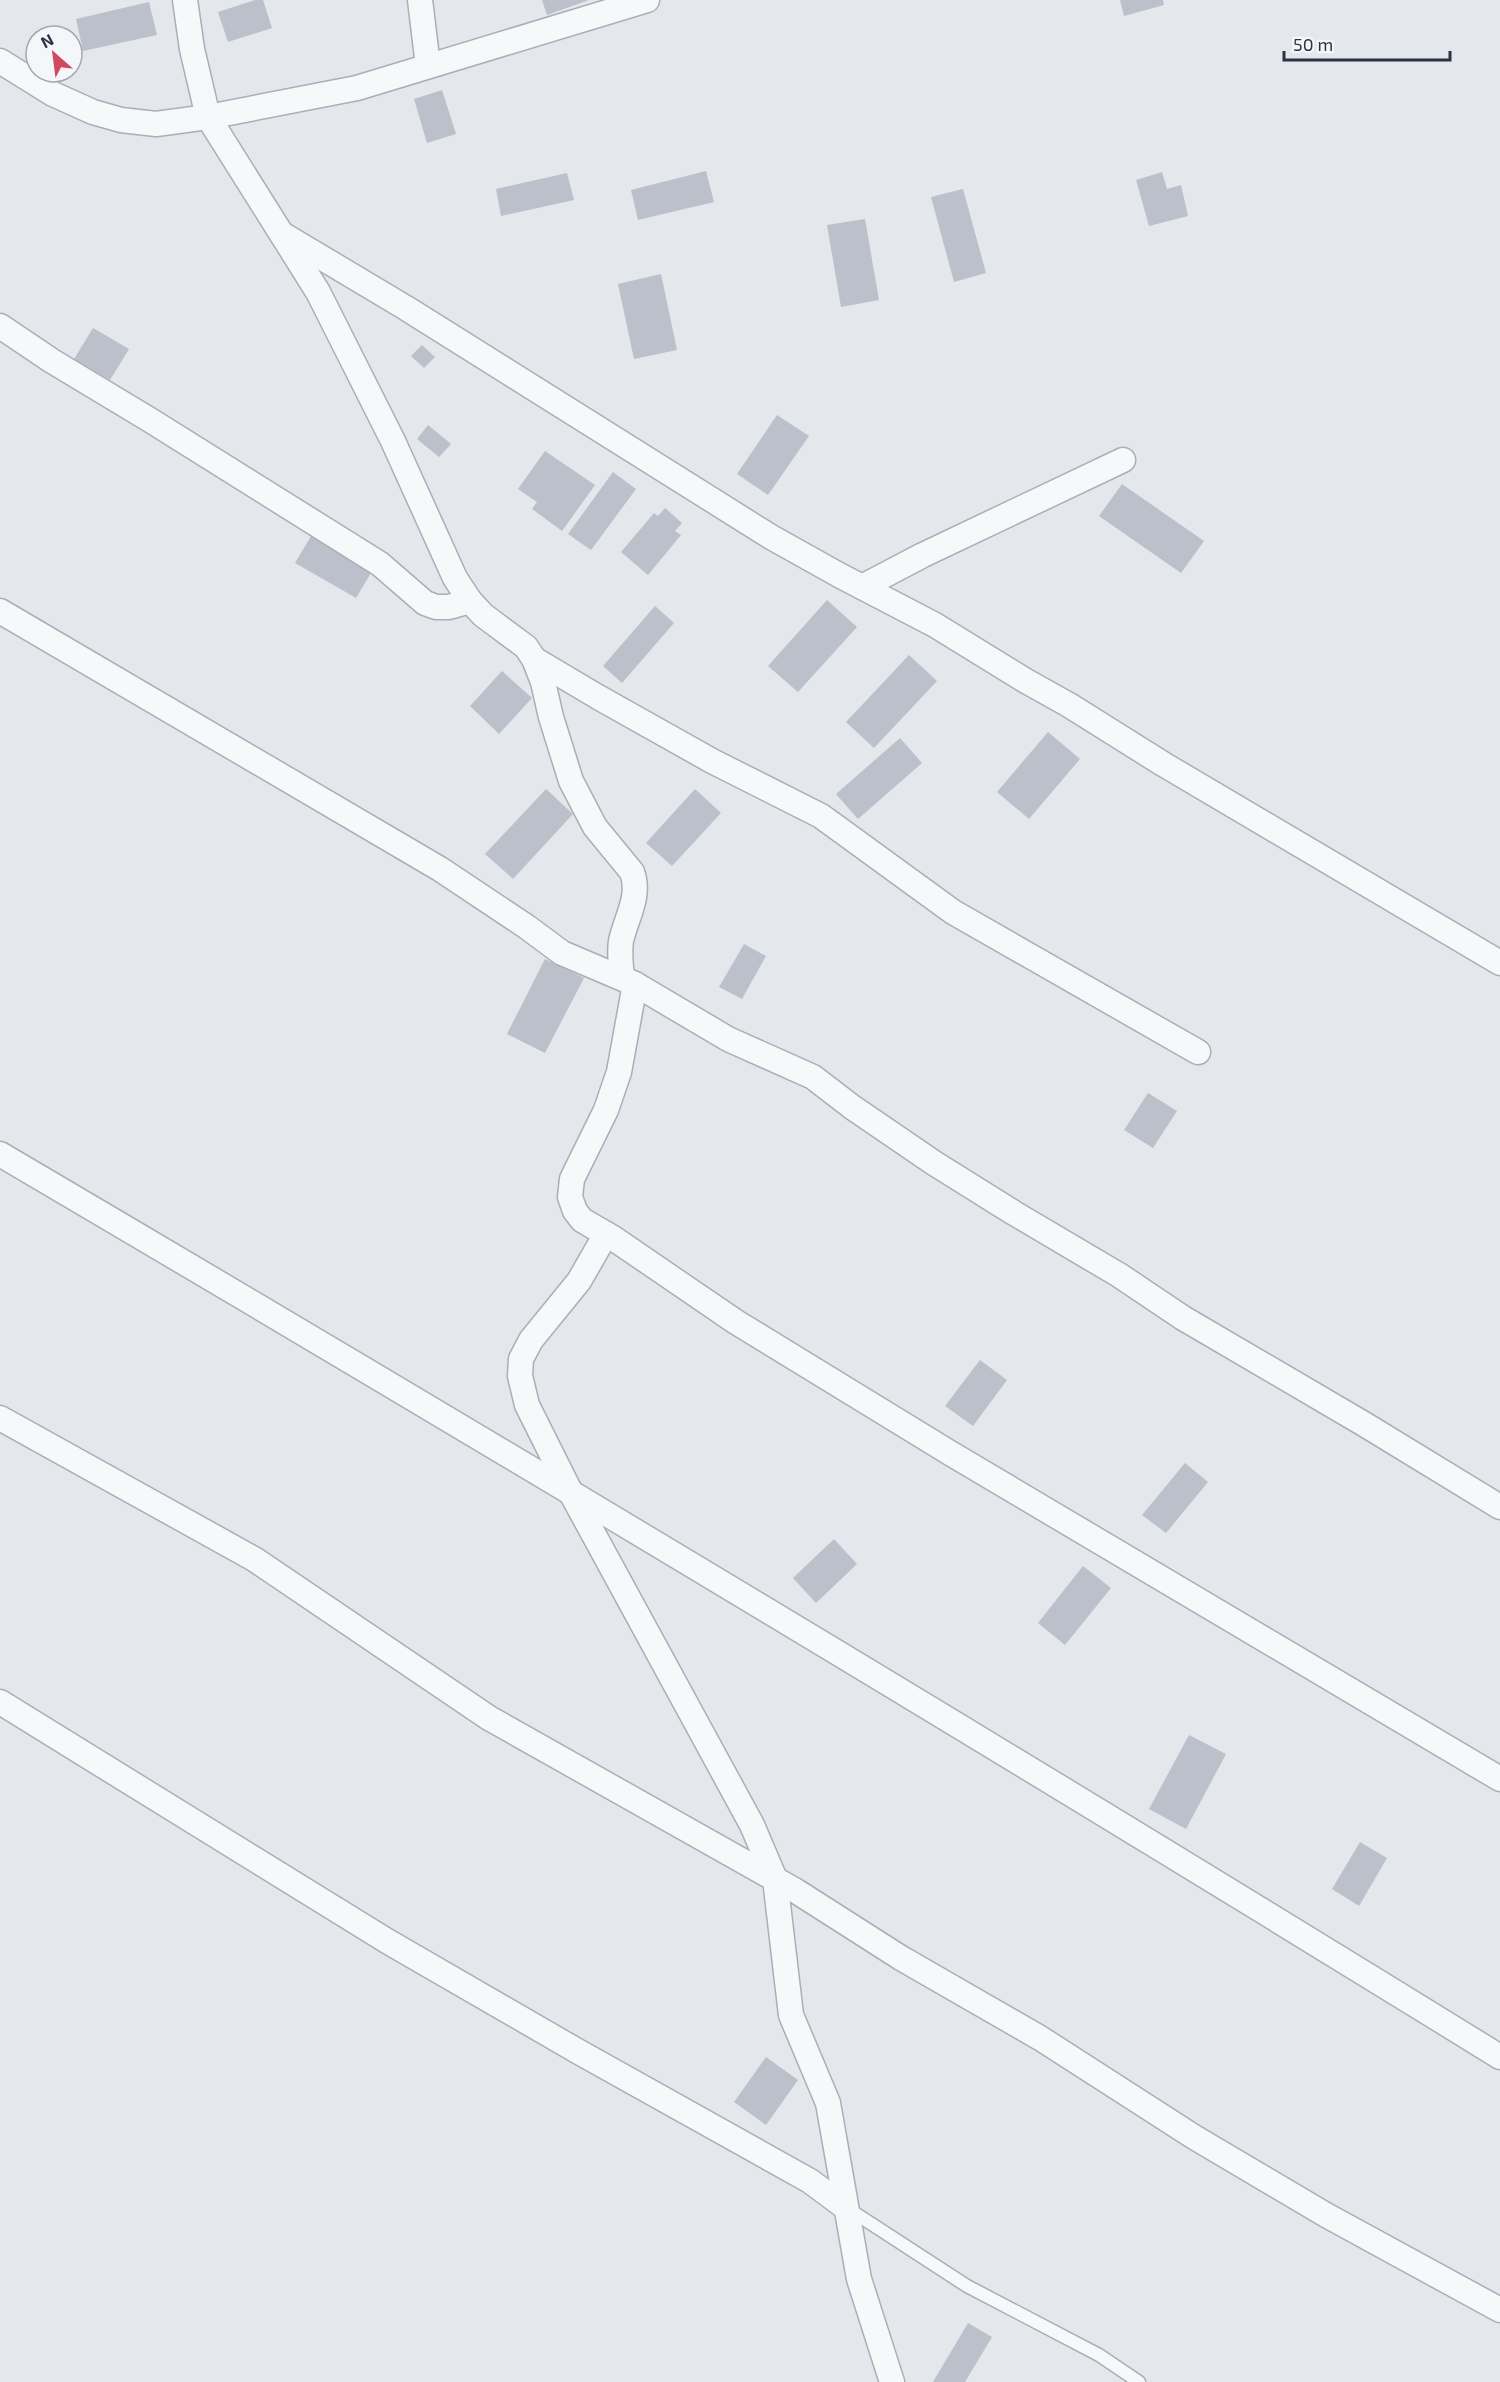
<svg xmlns="http://www.w3.org/2000/svg" width="1500" height="2382" viewBox="0 0 1500 2382" font-family="'Exo 2',sans-serif">
  <rect width="100%" height="100%" fill="#e4e7ec"/>
  <!-- building -->
  <g fill="#bbc0ca">
    <path d="M 255,0 L 263,0 L 272,28 L 228,42 L 218,12 Z"/>
    <path d="M 542,0 L 589,0 L 547,15 Z"/>
    <path d="M 1120,0 L 1163,0 L 1164,5 L 1124,16 Z"/>
    <path d="M 149,2 L 157,35 L 83,51 L 76,19 Z"/>
    <path d="M 442,90 L 456,134 L 427,143 L 414,99 Z"/>
    <path d="M 706,171 L 714,202 L 638,220 L 631,190 Z"/>
    <path d="M 1162,172 L 1167,189 L 1181,185 L 1188,216 L 1149,226 L 1136,180 Z"/>
    <path d="M 567,173 L 574,200 L 501,216 L 496,189 Z"/>
    <path d="M 963,189 L 986,273 L 954,282 L 931,197 Z"/>
    <path d="M 865,219 L 879,300 L 841,307 L 827,225 Z"/>
    <path d="M 661,274 L 677,350 L 634,359 L 618,284 Z"/>
    <path d="M 93,328 L 129,349 L 110,380 L 74,359 Z"/>
    <path d="M 422,345 L 435,357 L 424,368 L 411,356 Z"/>
    <path d="M 777,415 L 809,436 L 768,495 L 737,474 Z"/>
    <path d="M 428,425 L 451,444 L 439,457 L 417,439 Z"/>
    <path d="M 545,451 L 595,485 L 562,531 L 532,509 L 537,502 L 518,489 Z"/>
    <path d="M 613,472 L 636,489 L 591,550 L 568,534 Z"/>
    <path d="M 1122,484 L 1204,541 L 1181,573 L 1099,516 Z"/>
    <path d="M 665,508 L 682,523 L 675,531 L 681,535 L 648,575 L 621,552 L 654,513 L 658,516 Z"/>
    <path d="M 314,531 L 375,566 L 356,598 L 295,563 Z"/>
    <path d="M 827,600 L 857,627 L 798,692 L 768,666 Z"/>
    <path d="M 655,606 L 674,623 L 622,683 L 603,666 Z"/>
    <path d="M 909,655 L 937,681 L 874,748 L 846,722 Z"/>
    <path d="M 502,671 L 532,698 L 499,734 L 470,706 Z"/>
    <path d="M 1048,732 L 1080,759 L 1029,819 L 997,792 Z"/>
    <path d="M 900,738 L 922,763 L 858,819 L 836,794 Z"/>
    <path d="M 546,789 L 573,814 L 513,879 L 485,854 Z"/>
    <path d="M 695,789 L 721,813 L 672,866 L 646,843 Z"/>
    <path d="M 744,944 L 766,956 L 742,999 L 719,987 Z"/>
    <path d="M 545,959 L 584,978 L 545,1053 L 507,1034 Z"/>
    <path d="M 1148,1093 L 1177,1111 L 1153,1148 L 1124,1130 Z"/>
    <path d="M 980,1360 L 1007,1380 L 973,1426 L 945,1406 Z"/>
    <path d="M 1185,1463 L 1208,1482 L 1166,1533 L 1142,1515 Z"/>
    <path d="M 834,1539 L 857,1564 L 816,1603 L 793,1578 Z"/>
    <path d="M 1083,1566 L 1111,1588 L 1065,1645 L 1038,1623 Z"/>
    <path d="M 1189,1735 L 1226,1754 L 1186,1829 L 1149,1809 Z"/>
    <path d="M 1360,1842 L 1387,1858 L 1359,1906 L 1332,1889 Z"/>
    <path d="M 766,2057 L 798,2080 L 766,2125 L 734,2102 Z"/>
    <path d="M 968,2323 L 992,2337 L 965,2382 L 933,2382 Z"/>
  </g>
  <g fill="none" stroke-linecap="round" stroke-linejoin="round">
    <!-- service casing -->
    <g stroke="#a9aeb7" stroke-width="15">
      <path id="service" d="M 847,2208 L 967,2286 L 1099,2355 L 1139,2382"/>
    </g>
    <!-- minor casing -->
    <g stroke="#a9aeb7" stroke-width="27">
      <g id="minor">
        <path d="M 185,0 L 192,49 L 208,117 L 318,292 L 393,441 L 455,578 L 470,601 L 483,615 L 526,647 L 534,659 L 543,682 L 551,717 L 571,781 L 595,827 L 632,872 C 641,896 626,918 621,941 C 619,953 621,966 622,978"/>
        <path d="M 420,0 L 428,66"/>
        <path d="M 0,61 L 53,94 L 93,112 L 121,120 L 156,124 L 208,117 L 357,88 L 647,0"/>
        <path d="M 282,234 L 406,308 L 771,537 L 839,575 L 935,625 L 1026,681 L 1069,705 L 1163,764 L 1500,963"/>
        <path d="M 0,326 L 52,361 L 150,420 L 380,564 L 425,603 L 436,607 L 449,607 L 470,601"/>
        <path d="M 862,587 L 923,555 L 1123,460"/>
        <path d="M 0,611 L 440,869 L 527,927 L 562,953 L 635,984 L 728,1039 L 813,1077 L 852,1107 L 934,1163 L 1014,1213 L 1119,1275 L 1183,1318 L 1364,1424 L 1500,1507"/>
        <path d="M 534,659 L 598,697 L 712,761 L 821,816 L 953,912 L 1198,1052"/>
        <path d="M 635,984 L 619,1072 L 606,1110 L 572,1179 L 570,1197 L 575,1211 L 582,1220 L 613,1238 L 736,1322 L 950,1453 L 1500,1779"/>
        <path d="M 0,1154 C 503,1450 1003,1750 1500,2057"/>
        <path d="M 606,1234 L 579,1281 L 531,1340 L 521,1359 L 520,1376 L 527,1405 L 570,1491 L 752,1825 L 775,1879 L 791,2015 L 828,2103 L 859,2279 L 892,2382"/>
        <path d="M 0,1418 L 254,1559 L 489,1718 L 796,1891 L 901,1958 L 1040,2038 L 1194,2137 L 1326,2215 L 1500,2310"/>
        <path d="M 0,1702 L 387,1941 L 579,2052 L 810,2181 L 845,2207"/>
      </g>
    </g>
    <!-- service -->
    <use href="#service" stroke="#f7f8fa" stroke-width="12"/>
    <!-- minor -->
    <use href="#minor" stroke="#f7f8fa" stroke-width="24"/>
  </g>
  <!-- north arrow -->
  <g transform="translate(54 54) rotate(332)"><circle r="28" fill="#f4f6f9" stroke="#a4a8b1" stroke-width="1.5"/>
  <path d="M0-4.5L10 22L0 15L-10 22Z" fill="#d1495b"/>
  <text y="-9" font-size="16" font-weight="bold" text-anchor="middle" fill="#2b3445">N</text>
  </g>
  <!-- scale -->
  <path d="M1284 51v9h166v-9" fill="none" stroke="#2b3445" stroke-width="3"/>
  <text x="1293" y="51" font-size="18" fill="#2b3445" stroke="#f4f6f9" stroke-width="4.5" paint-order="stroke">50 m</text>
</svg>
